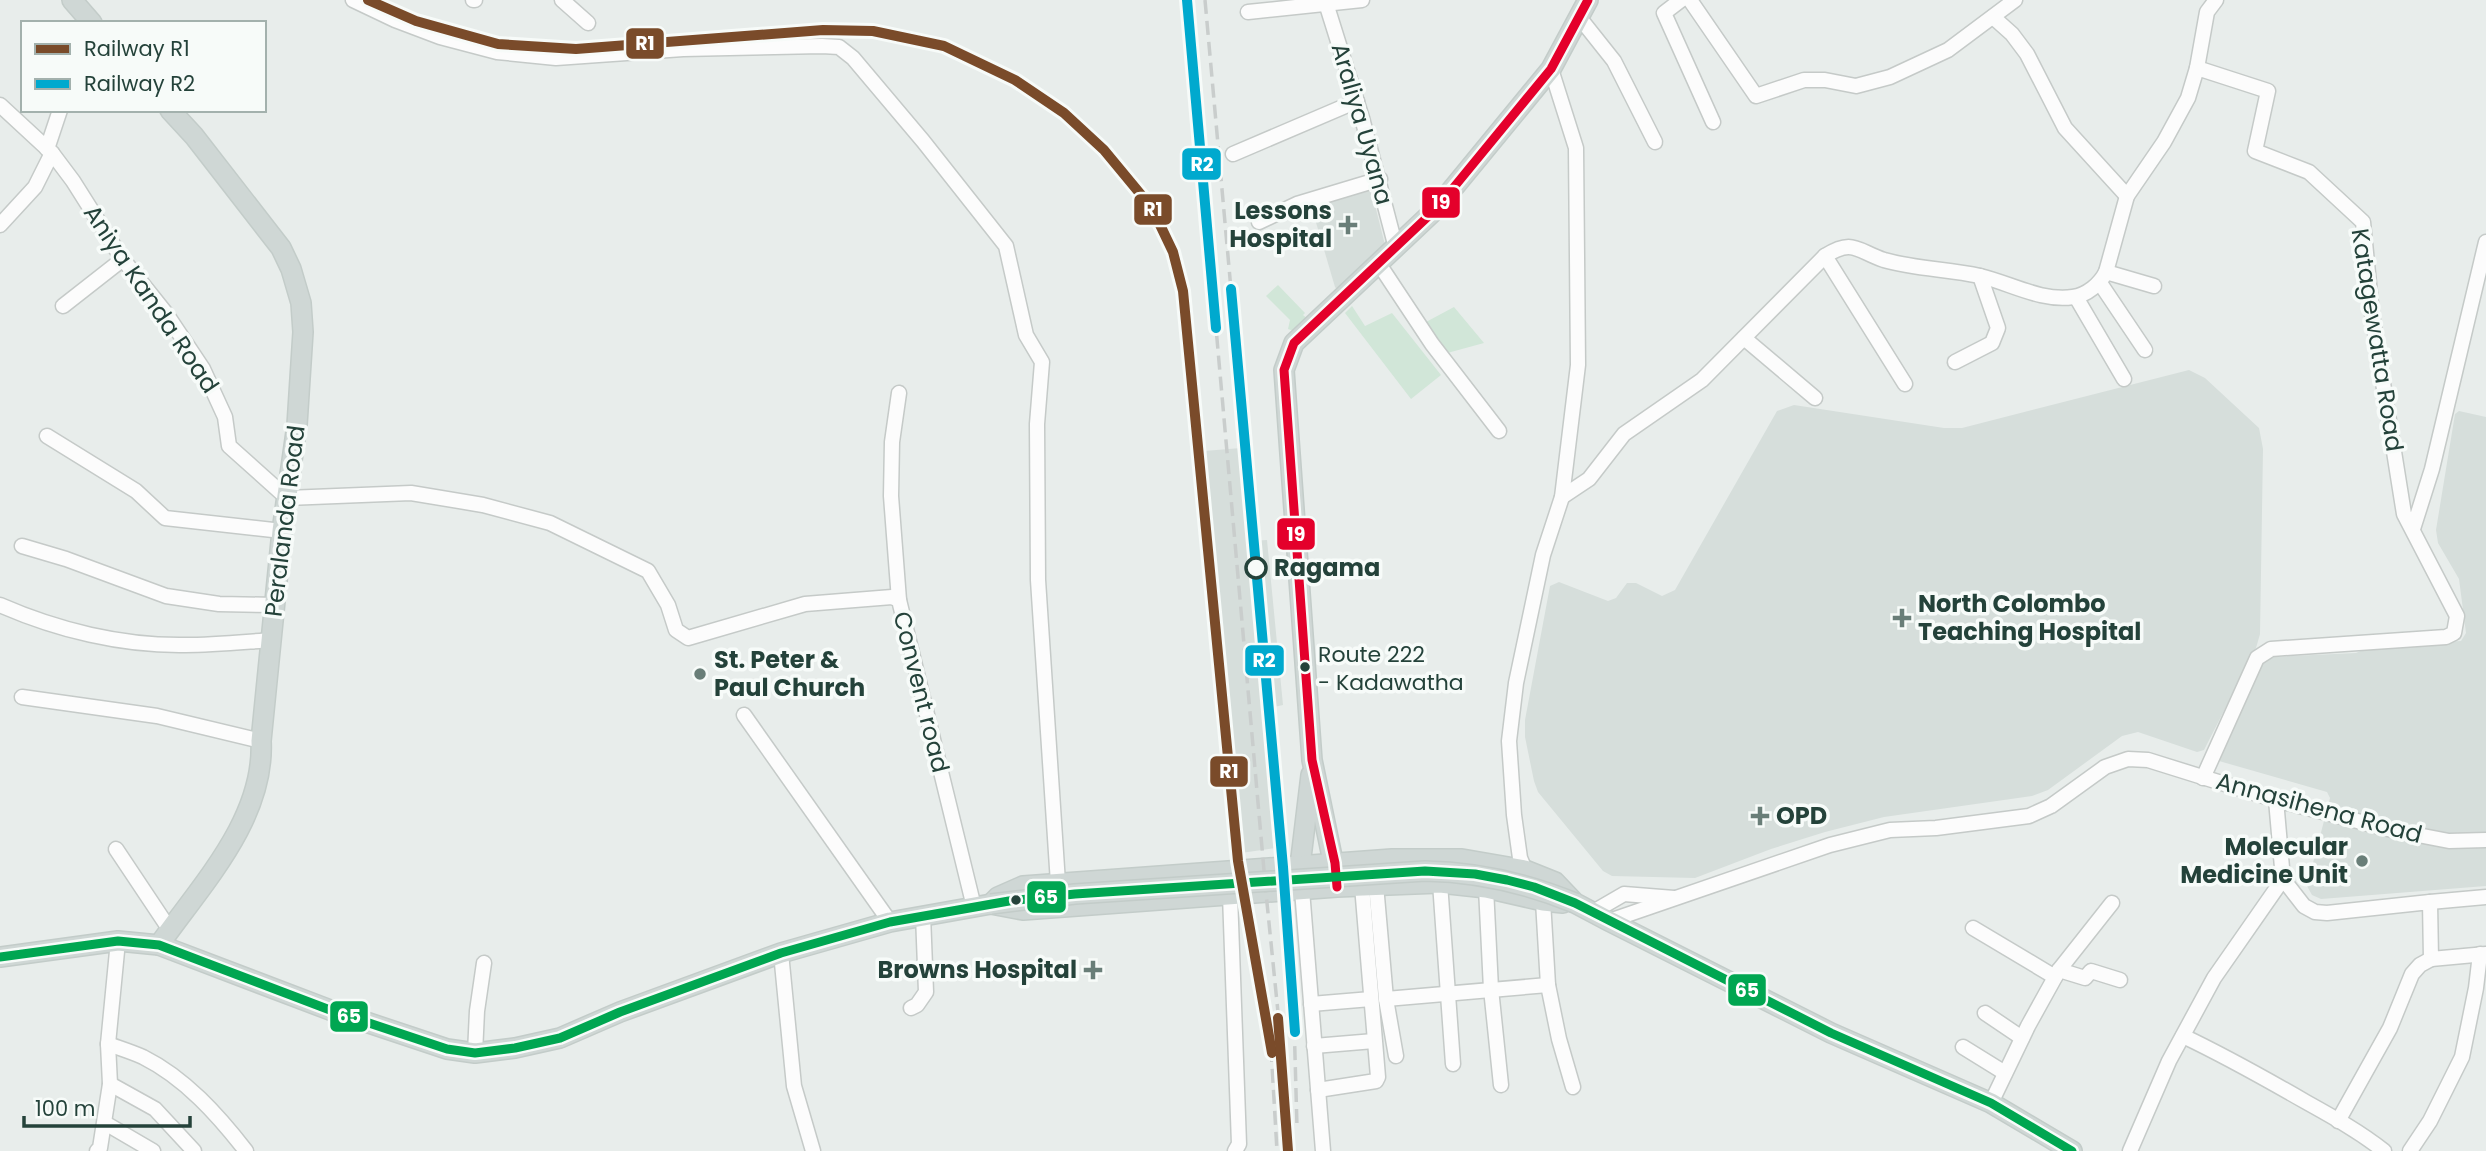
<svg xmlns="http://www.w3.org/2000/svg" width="2486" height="1151" viewBox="0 0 2486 1151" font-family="Poppins,sans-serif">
  <rect width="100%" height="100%" fill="#e8edeb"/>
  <!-- built -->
  <g fill="#d6dedb">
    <path d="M 1370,185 L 1386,249 L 1340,293 L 1335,287 L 1310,202 Z"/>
    <path d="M 2189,370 L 2205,378 L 2259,428 L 2263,449 L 2260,634 L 2256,648 L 2204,750 L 2197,752 L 2138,732 L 2122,736 L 2048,790 L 2032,796 L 1884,817 L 1825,832 L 1771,849 L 1695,878 L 1612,876 L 1603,871 L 1538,792 L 1534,781 L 1525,737 L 1525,720 L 1550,586 L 1559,582 L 1608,601 L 1616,598 L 1627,583 L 1636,583 L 1662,596 L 1675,590 L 1777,411 L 1794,405 L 1944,428 L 1962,428 Z"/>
    <path d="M 2459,411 L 2486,417 L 2486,886 L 2321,899 L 2312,895 L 2307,886 L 2330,798 L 2327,792 L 2219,761 L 2217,752 L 2261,665 L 2270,657 L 2356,653 L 2372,646 L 2461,641 L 2466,633 L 2459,579 L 2438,543 L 2436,530 L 2455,414 Z"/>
    <path d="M 1241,448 L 1249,541 L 1267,540 L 1283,705 L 1274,707 L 1283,847 L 1241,853 L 1204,451 Z"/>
  </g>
  <!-- green -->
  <g fill="#d1e6d8">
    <path d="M 1393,270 L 1426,322 L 1454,307 L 1484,343 L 1440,355 L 1388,274 Z"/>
    <path d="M 1278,285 L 1305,313 L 1303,315 L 1309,320 L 1294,331 L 1288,329 L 1290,320 L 1266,296 Z"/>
    <path d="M 1352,306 L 1365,326 L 1392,313 L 1441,375 L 1411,399 L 1345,313 Z"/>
  </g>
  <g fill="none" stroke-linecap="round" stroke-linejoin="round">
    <!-- minor casing -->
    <g stroke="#c5cac8" stroke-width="17">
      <g id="minor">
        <path d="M 353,0 L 395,20 L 440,37 L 497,52 L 556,58 L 683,49 L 822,46 L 839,47 L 853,58 L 923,141 L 1006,246 L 1026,335 L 1042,362 L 1037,424 L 1038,580 L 1058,883"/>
        <path d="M 473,0 L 475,0"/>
        <path d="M 562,0 L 588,23"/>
        <path d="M 1325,0 L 1362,118 L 1396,248"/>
        <path d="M 1681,0 L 1664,13 L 1713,122"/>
        <path d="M 1690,0 L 1756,96 L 1804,80 L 1825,80 L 1856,86 L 1890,77 L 1948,50 L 2015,0"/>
        <path d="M 1248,12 L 1362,0"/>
        <path d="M 1579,17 L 1614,61 L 1655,142"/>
        <path d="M 1993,17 L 2012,34 L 2027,54 L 2065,128 L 2127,196"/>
        <path d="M 2197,68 L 2207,12 L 2216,0"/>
        <path d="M 0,105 L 52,153 L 73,181 L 121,257 L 165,312 L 203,369 L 225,417 L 229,446 L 287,498 L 411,493 L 483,505 L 550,523 L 648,571 L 668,605 L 676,630 L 688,638 L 805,604 L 892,597 L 899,600 L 974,907"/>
        <path d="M 47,149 L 60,110"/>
        <path d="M 1233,154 L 1357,101"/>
        <path d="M 1259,222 L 1297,204 L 1380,179"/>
        <path d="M 0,225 L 35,187 L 52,153"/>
        <path d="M 1825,256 L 1905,384"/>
        <path d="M 1379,264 L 1432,344 L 1499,431"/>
        <path d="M 2106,272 L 2154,286"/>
        <path d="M 2100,283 L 2145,350"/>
        <path d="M 2076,297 L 2124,379"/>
        <path d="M 63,306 L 123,259"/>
        <path d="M 1744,338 L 1815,398"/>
        <path d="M 1955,362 L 1992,343 L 1998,328 L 1980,276"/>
        <path d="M 899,393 L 892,442 L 891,496 L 899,600"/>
        <path d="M 47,436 L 136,491 L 165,518 L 282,531"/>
        <path d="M 1562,497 L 1589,479 L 1624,434 L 1702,380 L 1825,256 C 1853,238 1857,251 1884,260 C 1915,269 1949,269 1980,276 C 2010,283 2042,302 2073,297 C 2087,295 2100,284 2106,272 L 2127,196 L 2164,142 L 2188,98 L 2197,68 L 2268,91 L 2255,151 L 2309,172 L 2363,222 L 2372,314 L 2404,514 L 2457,616 L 2454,633 L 2446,637 L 2271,649 L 2257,658 L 2203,778"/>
        <path d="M 2413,529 L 2432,469 L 2486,242"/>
        <path d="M 22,546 L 66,559 L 166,596 L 219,604 L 275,605"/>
        <path d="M 0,605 C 57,630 122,646 185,645 C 214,645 243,642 272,640"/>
        <path d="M 22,697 L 157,716 L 261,741"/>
        <path d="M 744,715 L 890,922"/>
        <path d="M 2276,800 L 2283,879 L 2304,906 L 2315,912 L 2327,913 L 2430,902 L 2431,959 L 2486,954"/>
        <path d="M 116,849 L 170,930"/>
        <path d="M 1525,870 L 1520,858 L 1514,815 L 1509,741 L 1516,683 L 1543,555 L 1562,497 L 1578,365 L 1576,148 L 1551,69"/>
        <path d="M 1440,883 L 1453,1064"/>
        <path d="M 1376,885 L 1386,999 L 1396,1056"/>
        <path d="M 1486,888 L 1491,989 L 1501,1085"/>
        <path d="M 1302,890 L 1323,1151"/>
        <path d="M 1230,895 L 1239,1144 L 1235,1151"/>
        <path d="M 1543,901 L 1548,985 L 1559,1039 L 1573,1087"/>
        <path d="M 2430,902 L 2486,897"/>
        <path d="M 1593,912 L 1624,894 L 1674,898"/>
        <path d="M 1609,921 L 1830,845 L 1890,830 L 1936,828 L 2029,816 L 2051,806 L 2105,767 L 2128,759 L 2148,760 L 2276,800 L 2392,830 L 2449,841 L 2486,840"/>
        <path d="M 1973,928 L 2055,977"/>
        <path d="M 781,953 L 794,1086 L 813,1151"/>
        <path d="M 2059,970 L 2085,978 L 2091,971 L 2120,980"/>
        <path d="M 1386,999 L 1548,985"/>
        <path d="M 1311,1004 L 1371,999"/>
        <path d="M 911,1008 L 917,1005 L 926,992 L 923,915"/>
        <path d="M 1985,1013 L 2022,1038"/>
        <path d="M 2183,1036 C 2225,1056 2266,1079 2306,1102 C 2333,1117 2360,1132 2384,1151"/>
        <path d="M 108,1044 C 119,1048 132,1052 143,1057 C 185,1078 218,1115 246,1151"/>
        <path d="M 1314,1046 L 1374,1041"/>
        <path d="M 1963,1047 L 2005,1073"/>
        <path d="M 475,1053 L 477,1011 L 484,963"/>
        <path d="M 110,1084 L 155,1109 L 194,1151"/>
        <path d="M 1318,1090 L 1376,1081 L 1378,1077 L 1362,886"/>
        <path d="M 1991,1103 L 2028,1026 L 2059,970 L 2112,903"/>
        <path d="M 2338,1121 L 2390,1028 L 2412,974 L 2420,965 L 2431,959"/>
        <path d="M 105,1123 L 153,1151"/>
        <path d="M 97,1151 L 100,1148 L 110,1084 L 108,1044 L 118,941"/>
        <path d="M 2130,1151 L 2169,1061 L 2214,978 L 2283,879"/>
        <path d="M 2410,1151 L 2430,1121 L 2462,1057 L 2476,988 L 2480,954"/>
      </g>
    </g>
    <!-- major casing -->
    <g stroke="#c3ccc9" stroke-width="22">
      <g id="major">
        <path d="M 72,0 L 92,23"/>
        <path d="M 1336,876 L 1312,760 L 1284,370 L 1294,343 L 1436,209 L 1551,69 L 1588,0"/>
        <path d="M 1301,877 L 1300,866 L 1311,775"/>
        <path d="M 991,904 L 998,897 L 1023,886 L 1392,859 L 1462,859 L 1525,870 L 1555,882 L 1575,903 L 1609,921 L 1831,1033 L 1991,1103 L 2072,1151"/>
        <path d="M 159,945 C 201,885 265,819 261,741 L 282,531 L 297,425 L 303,332 L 301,303 L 291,269 L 281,248 L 194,136 L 170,110"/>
        <path d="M 0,957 L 118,941 L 159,945 L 330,1010 L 447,1049 L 475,1053 L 515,1048 L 560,1038 L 620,1012 L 781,953 L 890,922 L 991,904 L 1023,910 L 1337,887 L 1440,883 L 1486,888 L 1543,901 L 1563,903"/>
      </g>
    </g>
    <!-- minor -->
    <use href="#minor" stroke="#fcfcfc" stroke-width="14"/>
    <!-- major -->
    <use href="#major" stroke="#cfd7d5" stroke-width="19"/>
    <!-- rail -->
    <g stroke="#c9cdcc" stroke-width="3.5" stroke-dasharray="14 7" stroke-linecap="butt">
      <path d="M 1187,0 L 1266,893 L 1282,1052 L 1288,1151"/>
      <path d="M 1205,0 L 1285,891 L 1294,1020 L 1297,1127"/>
      <path d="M 1271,1048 L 1277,1151"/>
    </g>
    <!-- major-bridge casing -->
    <g stroke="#c3ccc9" stroke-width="22" stroke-linecap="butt">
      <path id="major-bridge" d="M 991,904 L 1075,894 L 1425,871 C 1478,872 1526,883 1575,903"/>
    </g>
    <!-- major-bridge -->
    <use href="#major-bridge" stroke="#cfd7d5" stroke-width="19"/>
    <!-- bus-1 casing -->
    <g stroke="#f7fbf9" stroke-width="14">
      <path id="bus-1" d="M 1337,887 L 1335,863 L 1312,760 L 1284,370 L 1294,343 L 1436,209 L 1551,69 L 1588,0"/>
    </g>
    <!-- bus-2 casing -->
    <g stroke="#f7fbf9" stroke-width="14">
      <path id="bus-2" d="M 0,957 L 118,941 L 159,945 L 330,1010 L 447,1049 L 475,1053 L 515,1048 L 560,1038 L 620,1012 L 781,953 L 890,922 L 1009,901 L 1075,894 L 1425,871 L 1475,874 L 1507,880 L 1534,887 L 1575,903 L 1831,1033 L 1991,1103 L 2072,1151"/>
    </g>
    <!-- bus-1 -->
    <use href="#bus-1" stroke="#e4002b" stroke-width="9"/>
    <!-- bus-2 -->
    <use href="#bus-2" stroke="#00a651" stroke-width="9"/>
    <!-- rail-1 casing -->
    <g stroke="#f7fbf9" stroke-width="16">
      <g id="rail-1">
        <path d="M 368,0 L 416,21 L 498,44 L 576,49 L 823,30 L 873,31 L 944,46 L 1015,80 L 1064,113 L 1104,150 L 1152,208 L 1173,252 L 1183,291 L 1238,861 L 1272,1053"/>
        <path d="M 1278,1018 L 1288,1151"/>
      </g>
    </g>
    <!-- rail-2 casing -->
    <g stroke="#f7fbf9" stroke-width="16">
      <g id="rail-2">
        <path d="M 1187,0 L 1216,328"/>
        <path d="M 1231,289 L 1283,867 L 1295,1032"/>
      </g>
    </g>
    <!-- rail-1 -->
    <use href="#rail-1" stroke="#7a4b2a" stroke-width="10"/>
    <!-- rail-2 -->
    <use href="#rail-2" stroke="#00a9ce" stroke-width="10"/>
  </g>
  <!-- markers -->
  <g fill="#697e78" stroke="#f7fbf9" stroke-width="2.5">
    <path d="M1344.5 214.5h7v7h7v7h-7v7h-7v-7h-7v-7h7z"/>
    <path d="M1898.5 607.5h7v7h7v7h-7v7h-7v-7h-7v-7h7z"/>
    <circle cx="700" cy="674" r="7"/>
    <path d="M1756.5 805.5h7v7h7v7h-7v7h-7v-7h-7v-7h7z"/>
    <circle cx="2362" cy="861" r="7"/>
    <path d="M1089.5 959.5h7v7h7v7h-7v7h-7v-7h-7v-7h7z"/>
  </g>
  <circle fill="#f7fbf9" stroke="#24423a" stroke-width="3.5" cx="1256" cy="568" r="10"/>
  <g fill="#24423a" stroke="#f7fbf9" stroke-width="2.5">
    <circle cx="1305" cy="667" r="6"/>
    <circle cx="1016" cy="900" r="6"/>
  </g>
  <g text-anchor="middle" stroke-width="7" stroke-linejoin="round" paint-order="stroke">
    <!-- bus labels -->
    <g font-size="22" fill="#24423a" stroke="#f7fbf9" text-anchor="start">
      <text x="1318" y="662">Route 222<tspan x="1318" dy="28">- Kadawatha</tspan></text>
    </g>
    <!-- street labels -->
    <g font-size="24" fill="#24423a" stroke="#f7fbf9">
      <text transform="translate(1362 124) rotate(74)" y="8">Araliya Uyana</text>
      <text transform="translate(151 299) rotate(56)" y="8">Aniya Kanda Road</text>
      <text transform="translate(2377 340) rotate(81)" y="8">Katagewatta Road</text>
      <text transform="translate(285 521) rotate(-83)" y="8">Peralanda Road</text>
      <text transform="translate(921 692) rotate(76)" y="8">Convent road</text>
      <text transform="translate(2319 808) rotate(15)" y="8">Annasihena Road</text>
    </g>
    <!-- poi labels -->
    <g font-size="24" font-weight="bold" fill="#24423a" stroke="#f7fbf9" text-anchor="end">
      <text x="1332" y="219">Lessons<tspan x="1332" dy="28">Hospital</tspan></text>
      <text x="1918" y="612" text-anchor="start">North Colombo<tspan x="1918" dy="28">Teaching Hospital</tspan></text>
      <text x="714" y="668" text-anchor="start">St. Peter &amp;<tspan x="714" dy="28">Paul Church</tspan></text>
      <text x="1776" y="824" text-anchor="start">OPD</text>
      <text x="2348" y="855">Molecular<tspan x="2348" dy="28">Medicine Unit</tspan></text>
      <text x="1077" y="978">Browns Hospital</text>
    </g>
    <!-- stop labels -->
    <g font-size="24" font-weight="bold" fill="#24423a" stroke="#f7fbf9" text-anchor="start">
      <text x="1274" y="576">Ragama</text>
    </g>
  </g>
  <g stroke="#f7fbf9" stroke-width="2.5">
    <rect x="625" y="27" width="40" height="33" rx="7" fill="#7a4b2a"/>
    <rect x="1181" y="147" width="41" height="34" rx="7" fill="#00a9ce"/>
    <rect x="1421" y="186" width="40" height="33" rx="7" fill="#e4002b"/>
    <rect x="1133" y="193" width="40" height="33" rx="7" fill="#7a4b2a"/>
    <rect x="1276" y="517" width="40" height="34" rx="7" fill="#e4002b"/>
    <rect x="1244" y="644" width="41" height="33" rx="7" fill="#00a9ce"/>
    <rect x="1209" y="755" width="40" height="33" rx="7" fill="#7a4b2a"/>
    <rect x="1026" y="880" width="41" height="34" rx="7" fill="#00a651"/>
    <rect x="1727" y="973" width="40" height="34" rx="7" fill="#00a651"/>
    <rect x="329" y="1000" width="40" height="33" rx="7" fill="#00a651"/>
  </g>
  <g font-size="19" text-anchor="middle" font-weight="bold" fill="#fff">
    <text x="645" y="50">R1</text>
    <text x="1202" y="171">R2</text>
    <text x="1441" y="209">19</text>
    <text x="1153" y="216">R1</text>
    <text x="1296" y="541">19</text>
    <text x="1264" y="667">R2</text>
    <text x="1229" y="778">R1</text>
    <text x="1046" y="904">65</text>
    <text x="1747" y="997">65</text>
    <text x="349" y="1023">65</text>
  </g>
  <!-- legend -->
  <rect x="21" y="21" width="245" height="91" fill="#f7fbf9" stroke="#a3b1ad" stroke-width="2"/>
  <rect x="35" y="44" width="35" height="10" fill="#7a4b2a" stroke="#a3b1ad" stroke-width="2"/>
  <text x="84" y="56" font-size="21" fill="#24423a">Railway R1</text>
  <rect x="35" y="79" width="35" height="10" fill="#00a9ce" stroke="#a3b1ad" stroke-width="2"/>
  <text x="84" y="91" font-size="21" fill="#24423a">Railway R2</text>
  <!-- scale -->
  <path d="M24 1116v10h166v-10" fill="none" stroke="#24423a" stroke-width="3.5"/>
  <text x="35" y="1116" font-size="21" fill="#24423a" stroke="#f7fbf9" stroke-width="5" paint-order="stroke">100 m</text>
</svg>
